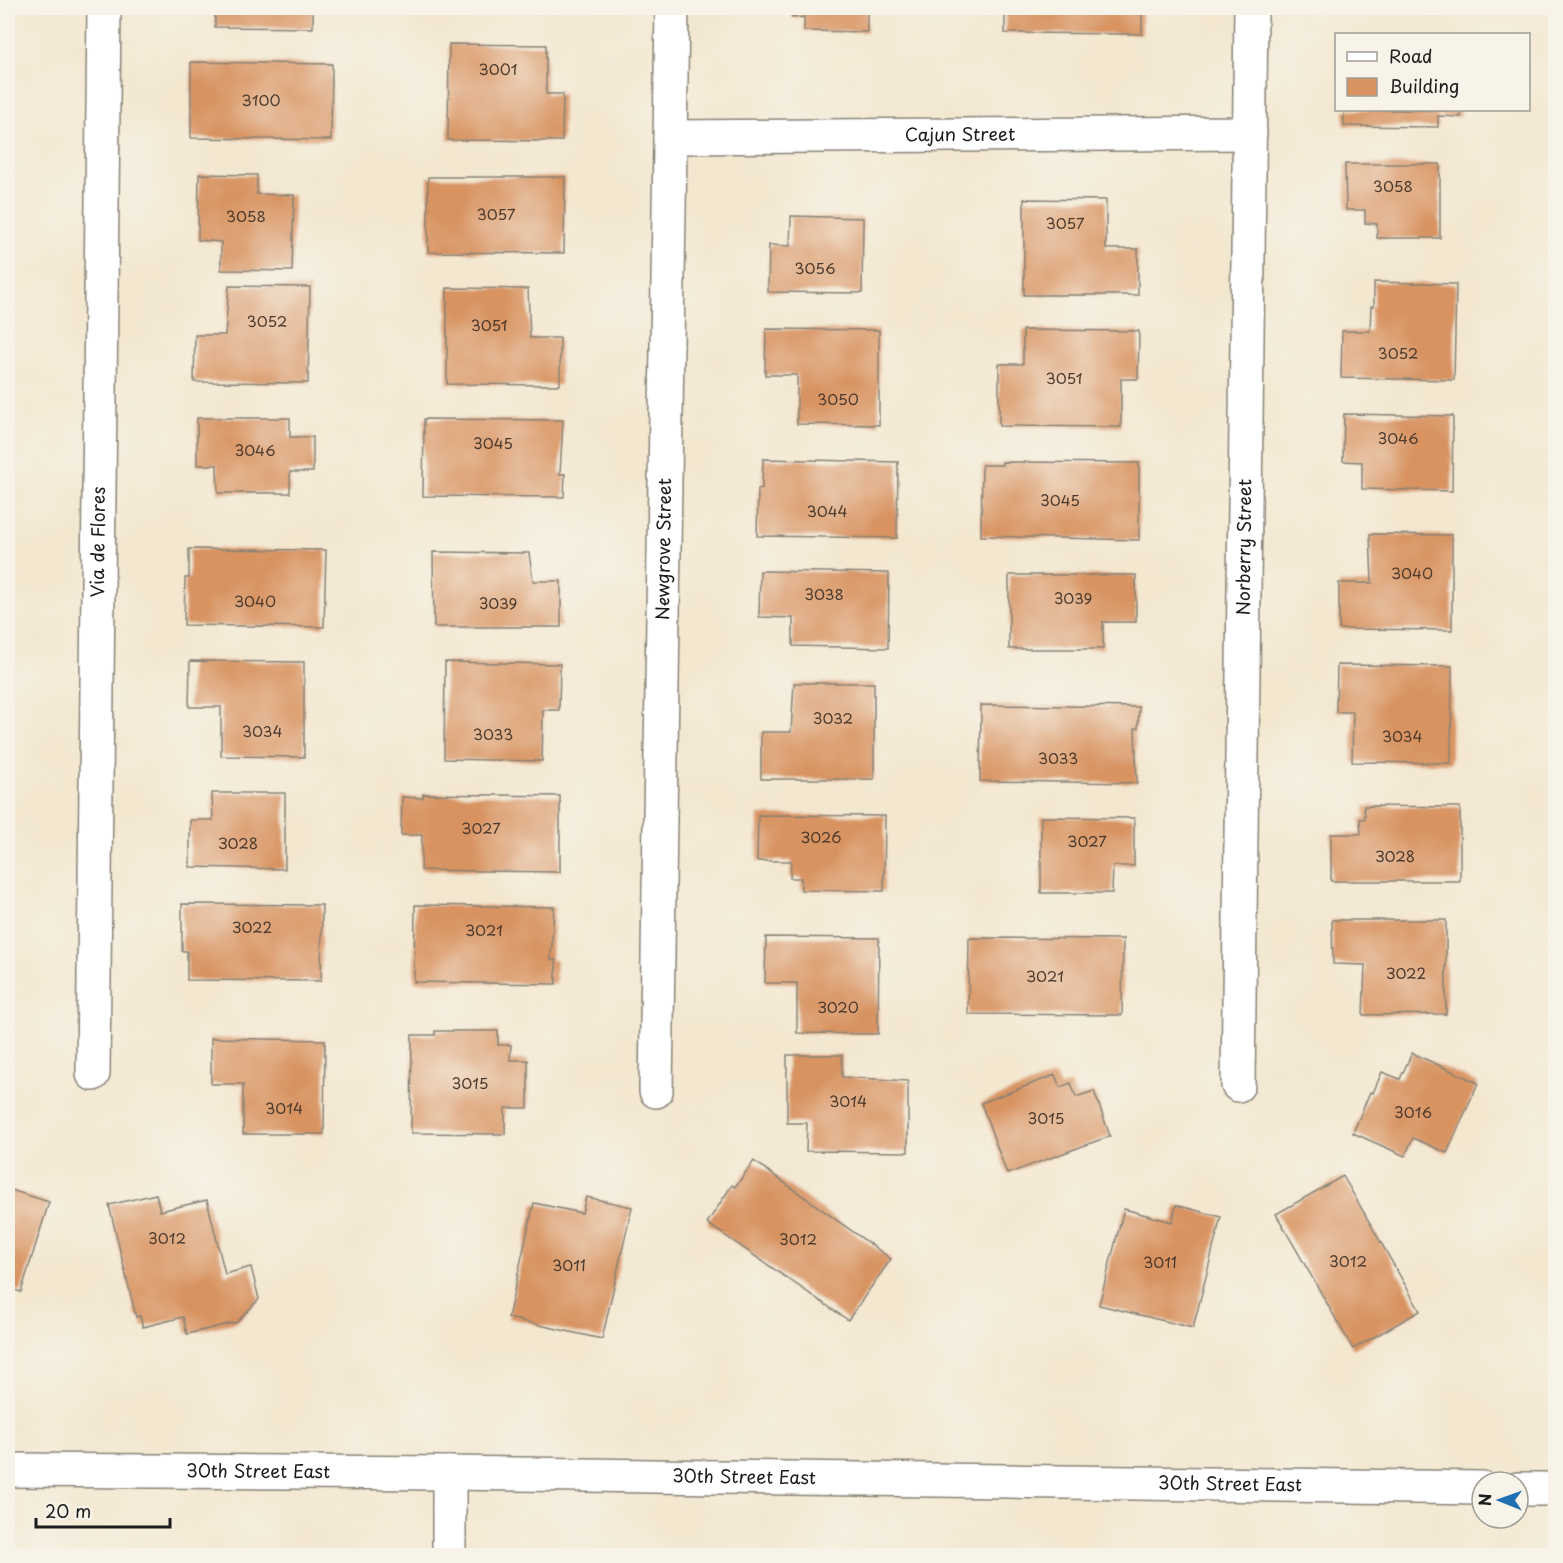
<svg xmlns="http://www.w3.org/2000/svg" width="1563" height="1563" viewBox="0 0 1563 1563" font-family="'Playpen Sans',sans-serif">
  <rect width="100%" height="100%" fill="#f7f3e8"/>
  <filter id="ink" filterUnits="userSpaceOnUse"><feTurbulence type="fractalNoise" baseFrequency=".0167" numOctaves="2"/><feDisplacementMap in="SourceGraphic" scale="12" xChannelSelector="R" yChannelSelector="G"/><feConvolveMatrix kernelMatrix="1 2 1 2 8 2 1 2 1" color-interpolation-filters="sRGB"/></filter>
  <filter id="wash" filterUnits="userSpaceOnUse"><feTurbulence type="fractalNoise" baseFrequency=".008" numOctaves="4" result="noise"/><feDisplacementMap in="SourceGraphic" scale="24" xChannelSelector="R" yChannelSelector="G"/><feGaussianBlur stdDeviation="1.35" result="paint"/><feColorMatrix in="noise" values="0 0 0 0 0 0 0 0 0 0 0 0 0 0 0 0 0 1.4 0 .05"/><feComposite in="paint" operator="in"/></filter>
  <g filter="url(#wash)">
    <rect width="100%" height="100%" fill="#f3e7d0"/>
    <g id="blocks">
      <!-- building -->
      <g fill="#d89360">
        <path d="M 215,8 L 313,8 L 313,28 L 215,27 Z"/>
        <rect x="467" y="8" width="72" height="2"/>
        <path d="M 792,8 L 867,8 L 867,32 L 804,31 L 804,17 L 792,18 Z"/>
        <path d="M 1005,8 L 1142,8 L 1142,34 L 1005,33 Z"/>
        <path d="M 449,44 L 546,45 L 546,94 L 563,94 L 562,141 L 448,140 Z"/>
        <path d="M 191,62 L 332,64 L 331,140 L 191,138 Z"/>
        <path d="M 1344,110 L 1461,110 L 1461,117 L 1438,116 L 1438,127 L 1344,126 Z"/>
        <path d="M 1345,164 L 1440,164 L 1440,238 L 1377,238 L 1377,224 L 1365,223 L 1365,210 L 1346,210 Z"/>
        <path d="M 199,174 L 257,175 L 257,194 L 294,195 L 292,271 L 221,270 L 221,242 L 198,240 Z"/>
        <path d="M 428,177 L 565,177 L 564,253 L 428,252 Z"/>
        <path d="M 1024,199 L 1106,200 L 1106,249 L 1138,249 L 1138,295 L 1024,295 Z"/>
        <path d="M 791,216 L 863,218 L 862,293 L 768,292 L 769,245 L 790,246 Z"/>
        <path d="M 1374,282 L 1456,284 L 1454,380 L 1341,378 L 1342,331 L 1370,331 L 1371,306 L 1374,306 Z"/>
        <path d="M 229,286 L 310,287 L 308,383 L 194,382 L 195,335 L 225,335 Z"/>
        <path d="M 447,288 L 528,289 L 530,338 L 560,338 L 560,385 L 447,384 Z"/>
        <path d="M 766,329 L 879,330 L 879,425 L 797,424 L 797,375 L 765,375 Z"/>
        <path d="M 1023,330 L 1139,331 L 1138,379 L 1121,379 L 1121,427 L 999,426 L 999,364 L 1023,364 Z"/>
        <path d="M 1344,414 L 1453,416 L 1452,491 L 1362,489 L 1362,462 L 1343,461 Z"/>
        <path d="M 197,418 L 290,418 L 290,437 L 313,437 L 313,472 L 290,472 L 290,493 L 218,493 L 217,465 L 197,465 Z"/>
        <path d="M 424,419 L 563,420 L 560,474 L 565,474 L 564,497 L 423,496 Z"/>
        <path d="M 763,459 L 898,462 L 897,538 L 757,536 L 758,489 L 762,488 Z"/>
        <path d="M 1002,462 L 1139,463 L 1139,540 L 981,536 L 982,465 L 1002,465 Z"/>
        <path d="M 1370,534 L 1452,535 L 1452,630 L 1339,629 L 1339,583 L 1372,583 Z"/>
        <path d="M 189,549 L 326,550 L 324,627 L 184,625 L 185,578 L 189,578 Z"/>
        <path d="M 433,552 L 529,553 L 533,581 L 561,581 L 561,627 L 434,627 Z"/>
        <path d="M 760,571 L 889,573 L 888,648 L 793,646 L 793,618 L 759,617 Z"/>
        <path d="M 1009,575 L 1136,575 L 1136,622 L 1103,622 L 1103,649 L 1009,649 Z"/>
        <path d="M 190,661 L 304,662 L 304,757 L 221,756 L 221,707 L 189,707 Z"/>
        <path d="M 445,662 L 560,664 L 559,710 L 543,710 L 542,761 L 444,759 Z"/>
        <path d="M 1337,665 L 1452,666 L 1451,763 L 1352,762 L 1353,712 L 1336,712 Z"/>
        <path d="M 794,683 L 874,683 L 874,779 L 761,779 L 761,732 L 791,732 Z"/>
        <path d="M 981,705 L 1139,707 L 1138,728 L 1135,728 L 1137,783 L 980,781 Z"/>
        <path d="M 212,793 L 285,793 L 285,869 L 190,867 L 190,820 L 213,820 Z"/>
        <path d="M 423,794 L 560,796 L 560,872 L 421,870 L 422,835 L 401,835 L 402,797 L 423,798 Z"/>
        <path d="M 1364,806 L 1460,807 L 1460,881 L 1331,881 L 1331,834 L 1361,834 L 1360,819 L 1365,819 Z"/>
        <path d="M 758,815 L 885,816 L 884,891 L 801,890 L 801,878 L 790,878 L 791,861 L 757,861 Z"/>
        <path d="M 1041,817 L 1134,818 L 1134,866 L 1113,866 L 1112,893 L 1041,893 Z"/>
        <path d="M 182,904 L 322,905 L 321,981 L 187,980 L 187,951 L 182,951 Z"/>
        <path d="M 415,905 L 554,907 L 551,960 L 556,960 L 556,984 L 414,982 Z"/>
        <path d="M 1332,920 L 1446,920 L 1446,1014 L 1363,1015 L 1365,965 L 1333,964 Z"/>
        <path d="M 766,937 L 879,938 L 878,1034 L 797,1033 L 797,983 L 765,983 Z"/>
        <path d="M 969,938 L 1123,939 L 1122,1015 L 968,1014 Z"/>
        <path d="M 435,1031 L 498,1031 L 498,1045 L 511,1045 L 510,1060 L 528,1060 L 528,1108 L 505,1108 L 505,1134 L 411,1133 L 412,1035 L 435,1035 Z"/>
        <path d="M 211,1038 L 325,1040 L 324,1134 L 243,1134 L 243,1084 L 211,1084 Z"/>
        <path d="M 1412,1053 L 1478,1083 L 1447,1153 L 1413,1138 L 1405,1156 L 1353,1133 L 1370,1092 L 1373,1093 L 1382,1072 L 1400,1079 Z"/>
        <path d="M 787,1055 L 842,1055 L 842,1077 L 908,1081 L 908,1152 L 806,1151 L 807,1123 L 787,1123 Z"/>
        <path d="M 1055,1075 L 1060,1087 L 1071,1083 L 1076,1097 L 1094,1091 L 1110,1136 L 1007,1174 L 981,1103 Z"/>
        <path d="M 754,1161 L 891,1259 L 848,1320 L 707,1223 L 732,1185 L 735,1187 Z"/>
        <path d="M 1343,1176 L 1420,1311 L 1353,1349 L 1276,1214 Z"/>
        <path d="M 8,1189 L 49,1202 L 21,1292 L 8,1288 Z"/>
        <path d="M 156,1194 L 160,1211 L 207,1200 L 225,1274 L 251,1267 L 259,1299 L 237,1322 L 187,1334 L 183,1317 L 143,1327 L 140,1316 L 136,1317 L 109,1205 Z"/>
        <path d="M 586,1197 L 632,1207 L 602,1339 L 508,1318 L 534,1203 L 582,1213 Z"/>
        <path d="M 1176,1205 L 1221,1217 L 1193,1328 L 1099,1305 L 1124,1209 L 1172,1222 Z"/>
      </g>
    </g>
  </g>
  <g filter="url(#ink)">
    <use href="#blocks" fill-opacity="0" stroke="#888276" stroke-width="1.5"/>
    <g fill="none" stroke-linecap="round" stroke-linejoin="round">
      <!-- street casing -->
      <g stroke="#888276" stroke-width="36">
        <g id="street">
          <path id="s1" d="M 670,137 L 1250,133"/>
          <path id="s2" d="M 93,1074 L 104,8"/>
          <path id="s3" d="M 1238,1085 L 1251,8"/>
          <path id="s4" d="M 656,1091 L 672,8"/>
          <path d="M 449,1473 L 449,1556"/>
        </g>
      </g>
      <!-- secondary casing -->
      <g stroke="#888276" stroke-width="36">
        <g id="secondary">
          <path id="s5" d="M 8,1470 L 449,1473 L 1482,1488"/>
          <path d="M 1518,1489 L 1556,1489"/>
        </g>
      </g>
      <!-- street -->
      <use href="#street" stroke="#fff" stroke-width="33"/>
      <!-- secondary -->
      <use href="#secondary" stroke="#fff" stroke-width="33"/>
    </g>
  </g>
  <g text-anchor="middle" stroke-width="4.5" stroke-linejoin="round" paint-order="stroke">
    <!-- number labels -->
    <g font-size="15" fill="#4b3a2d">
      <text x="498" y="75">3001</text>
      <text x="261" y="106">3100</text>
      <text x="1393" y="192">3058</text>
      <text x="496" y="220">3057</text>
      <text x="246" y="222">3058</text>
      <text x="1065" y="229">3057</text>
      <text x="815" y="274">3056</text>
      <text x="267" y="327">3052</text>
      <text x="489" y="331">3051</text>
      <text x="1398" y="359">3052</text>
      <text x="1064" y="384">3051</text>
      <text x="838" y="405">3050</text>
      <text x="1398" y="444">3046</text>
      <text x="493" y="449">3045</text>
      <text x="255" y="456">3046</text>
      <text x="1060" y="506">3045</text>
      <text x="827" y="517">3044</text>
      <text x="1412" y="579">3040</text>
      <text x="824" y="600">3038</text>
      <text x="1073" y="604">3039</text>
      <text x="255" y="607">3040</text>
      <text x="498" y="609">3039</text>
      <text x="833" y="724">3032</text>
      <text x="262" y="737">3034</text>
      <text x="493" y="740">3033</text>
      <text x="1402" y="742">3034</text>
      <text x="1058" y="764">3033</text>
      <text x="481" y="834">3027</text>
      <text x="821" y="843">3026</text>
      <text x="1087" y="847">3027</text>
      <text x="238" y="849">3028</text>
      <text x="1395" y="862">3028</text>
      <text x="252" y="933">3022</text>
      <text x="484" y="936">3021</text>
      <text x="1406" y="979">3022</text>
      <text x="1045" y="982">3021</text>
      <text x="838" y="1013">3020</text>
      <text x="470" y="1089">3015</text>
      <text x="848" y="1107">3014</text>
      <text x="284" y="1114">3014</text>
      <text x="1413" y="1118">3016</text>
      <text x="1046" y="1124">3015</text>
      <text x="167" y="1244">3012</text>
      <text x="798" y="1245">3012</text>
      <text x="1348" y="1267">3012</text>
      <text x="1160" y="1268">3011</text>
      <text x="569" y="1271">3011</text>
    </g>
    <!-- street labels -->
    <g font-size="18" fill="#1c1c1c" stroke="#f7f3e8">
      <text dy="6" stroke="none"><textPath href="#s1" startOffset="290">Cajun Street</textPath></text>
      <text dy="6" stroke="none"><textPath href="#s2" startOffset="532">Via de Flores</textPath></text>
      <text dy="6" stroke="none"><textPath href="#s3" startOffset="538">Norberry Street</textPath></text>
      <text dy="6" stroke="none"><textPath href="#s4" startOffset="542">Newgrove Street</textPath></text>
      <text dy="6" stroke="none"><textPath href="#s5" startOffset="250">30th Street East</textPath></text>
      <text dy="6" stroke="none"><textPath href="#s5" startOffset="736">30th Street East</textPath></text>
      <text dy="6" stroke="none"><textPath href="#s5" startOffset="1222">30th Street East</textPath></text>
    </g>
  </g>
  <!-- margin -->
  <rect width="1563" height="1563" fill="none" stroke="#f7f3e8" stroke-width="30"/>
  <!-- legend -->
  <rect x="1335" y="33" width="195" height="78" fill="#f7f3e8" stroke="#9f9d96" stroke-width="1.5"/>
  <rect x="1347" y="52" width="30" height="9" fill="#ffffff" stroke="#9f9d96" stroke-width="1.5"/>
  <text x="1389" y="63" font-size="18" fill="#1c1c1c">Road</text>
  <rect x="1347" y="78" width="30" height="18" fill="#d89360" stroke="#9f9d96" stroke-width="1.5"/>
  <text x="1389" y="93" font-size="18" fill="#1c1c1c">Building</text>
  <!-- north arrow -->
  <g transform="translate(1500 1500) rotate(271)"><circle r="28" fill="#f7f3e8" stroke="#9f9d96" stroke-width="1.5"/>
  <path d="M0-4.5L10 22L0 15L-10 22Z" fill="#1f6fb2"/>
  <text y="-9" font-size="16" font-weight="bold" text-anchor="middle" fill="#1c1c1c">N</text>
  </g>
  <!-- scale -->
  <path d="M36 1518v9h134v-9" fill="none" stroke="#1c1c1c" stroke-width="3"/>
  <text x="45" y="1518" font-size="18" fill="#1c1c1c" stroke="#f7f3e8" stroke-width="4.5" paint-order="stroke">20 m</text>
</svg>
